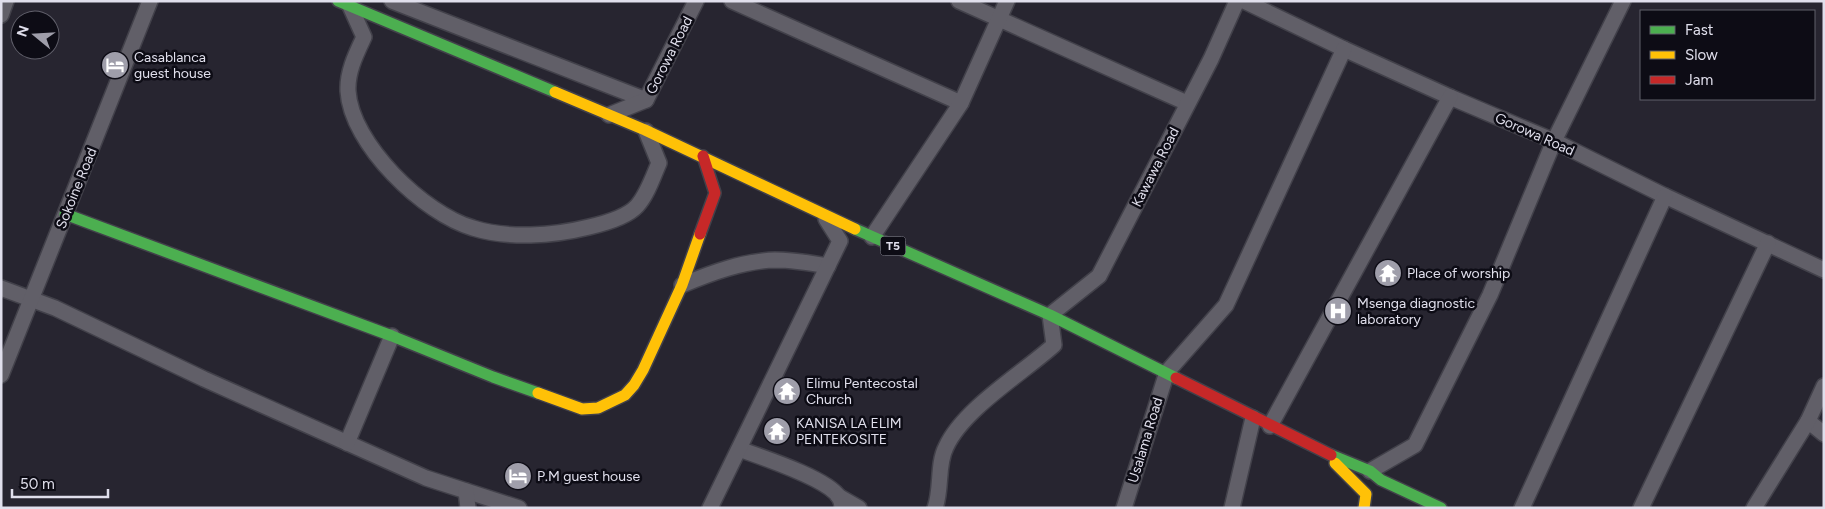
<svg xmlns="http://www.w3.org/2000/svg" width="1825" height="509" viewBox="0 0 1825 509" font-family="Figtree,sans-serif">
  <rect width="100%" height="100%" fill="#272530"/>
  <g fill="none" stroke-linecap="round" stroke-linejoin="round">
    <!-- street casing -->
    <g stroke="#42414a" stroke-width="18">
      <g id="street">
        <path d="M 392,1 L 646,100"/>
        <path d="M 732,1 L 961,103"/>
        <path d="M 959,1 L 1187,103"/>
        <path d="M 1244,1 L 1344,49 L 1450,97 L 1554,141 L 1665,196 L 1824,270"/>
        <path d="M 350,6 L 364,37 C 356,54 347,72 348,91 C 351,144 424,214 473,228 C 508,239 553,236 589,227 C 602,224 627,217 637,206 C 647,195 653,177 659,163 L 646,131"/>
        <path d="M 1,15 L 6,1"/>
        <path d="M 609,115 L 646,100 L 696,1"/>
        <path d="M 872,237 L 961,103 L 1007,1"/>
        <path d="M 682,285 C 711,273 743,261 775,260 C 793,260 811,263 828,266"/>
        <path d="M 1,288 L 55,308 L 204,379 L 426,478 L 519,508"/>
        <path d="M 1,375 L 150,1"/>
        <path d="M 1808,421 L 1824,434"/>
        <path d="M 1270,426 L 1450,97"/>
        <path d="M 347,443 L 392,336"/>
        <path d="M 739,449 C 761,457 827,478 839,497 C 841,500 842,504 842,508"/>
        <path d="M 1370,471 L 1415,445 L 1490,295 L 1554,141 L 1623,1"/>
        <path d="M 466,491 L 468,508"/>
        <path d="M 838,496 L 859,508"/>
        <path d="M 710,508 L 840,241 L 826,219"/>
        <path d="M 935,508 C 942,489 937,464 946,447 C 963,409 1023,373 1054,345 L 1050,315 L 1099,276 L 1211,59 L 1237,1"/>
        <path d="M 1124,508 L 1167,372 L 1226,305 L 1344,49"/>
        <path d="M 1232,508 L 1253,418"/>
        <path d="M 1522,508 L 1665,196"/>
        <path d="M 1641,508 L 1768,243"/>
        <path d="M 1754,508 L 1808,421 L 1824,386"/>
      </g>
    </g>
    <!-- fast casing -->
    <g stroke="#42414a" stroke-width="14">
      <g id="fast">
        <path d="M 338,1 L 555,92"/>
        <path d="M 65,214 L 392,336 L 493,377 L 538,393"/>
        <path d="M 855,229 L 1050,315 L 1176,378"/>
        <path d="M 1331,455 L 1370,471 L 1381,480 L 1441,508"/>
      </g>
    </g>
    <!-- slow casing -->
    <g stroke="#42414a" stroke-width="14">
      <g id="slow">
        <path d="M 555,92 L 645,130 L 855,229"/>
        <path d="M 538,393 L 582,409 L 598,408 L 625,395 L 634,385 L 643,370 L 682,285 L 700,234"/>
        <path d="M 1335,463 L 1366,494 L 1364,508"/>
      </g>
    </g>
    <!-- jam casing -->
    <g stroke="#42414a" stroke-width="14">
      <g id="jam">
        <path d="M 700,234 L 715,193 L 703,156"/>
        <path d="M 1176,378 L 1331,455"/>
      </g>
    </g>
    <!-- street -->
    <use href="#street" stroke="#615f68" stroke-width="15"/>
    <!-- fast -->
    <use href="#fast" stroke="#4caf50" stroke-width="11"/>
    <!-- slow -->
    <use href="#slow" stroke="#ffc107" stroke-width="11"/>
    <!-- jam -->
    <use href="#jam" stroke="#c62828" stroke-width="11"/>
  </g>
  <!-- icons -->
  <defs>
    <g id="hotel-disc" transform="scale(1.4375)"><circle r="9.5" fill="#9f9eaa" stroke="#0d0c15"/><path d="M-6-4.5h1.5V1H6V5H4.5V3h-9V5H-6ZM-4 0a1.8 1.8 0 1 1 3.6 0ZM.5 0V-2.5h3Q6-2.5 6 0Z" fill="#fff"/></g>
    <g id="temple-disc" transform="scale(1.4375)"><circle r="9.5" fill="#9f9eaa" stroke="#0d0c15"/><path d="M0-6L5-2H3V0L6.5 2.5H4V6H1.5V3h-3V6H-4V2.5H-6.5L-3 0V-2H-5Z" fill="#fff"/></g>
    <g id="hospital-disc" transform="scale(1.4375)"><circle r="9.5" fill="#9f9eaa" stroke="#0d0c15"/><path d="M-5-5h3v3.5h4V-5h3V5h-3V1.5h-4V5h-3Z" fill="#fff"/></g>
  </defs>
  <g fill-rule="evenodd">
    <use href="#hotel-disc" x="115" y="65"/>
    <use href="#temple-disc" x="1388" y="273"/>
    <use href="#hospital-disc" x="1338" y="311"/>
    <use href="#temple-disc" x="787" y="391"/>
    <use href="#temple-disc" x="777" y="431"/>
    <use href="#hotel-disc" x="518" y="476"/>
  </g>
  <g text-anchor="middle" stroke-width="5" stroke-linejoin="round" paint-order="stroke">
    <!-- shield labels -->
    <rect fill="#0d0c15" stroke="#a1a0ac" stroke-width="1" x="880.5" y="236.5" width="25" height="19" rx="4"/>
    <g font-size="12" font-weight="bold" fill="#e0dfec">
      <text x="893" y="250">T5</text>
    </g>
    <!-- street labels -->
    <g font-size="14" fill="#e0dfec" stroke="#0d0c15">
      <text transform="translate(669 55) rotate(-63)" y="5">Gorowa Road</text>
      <text transform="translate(1535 134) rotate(24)" y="5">Gorowa Road</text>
      <text transform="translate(1155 167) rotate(-63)" y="5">Kawawa Road</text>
      <text transform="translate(76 188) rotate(-68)" y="5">Sokoine Road</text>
      <text transform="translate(1145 440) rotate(-73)" y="5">Usalama Road</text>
    </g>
    <!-- poi labels -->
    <g font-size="14" fill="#e0dfec" stroke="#0d0c15" text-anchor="start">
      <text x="134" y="62">Casablanca<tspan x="134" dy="16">guest house</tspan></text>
      <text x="1407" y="278">Place of worship</text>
      <text x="1357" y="308">Msenga diagnostic<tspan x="1357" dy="16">laboratory</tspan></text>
      <text x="806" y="388">Elimu Pentecostal<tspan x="806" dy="16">Church</tspan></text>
      <text x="796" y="428">KANISA LA ELIM<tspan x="796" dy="16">PENTEKOSITE</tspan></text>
      <text x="537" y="481">P.M guest house</text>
    </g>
  </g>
  <!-- border -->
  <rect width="1825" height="509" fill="none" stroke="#e0dfec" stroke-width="5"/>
  <!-- legend -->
  <rect x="1640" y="10" width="175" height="90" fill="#0d0c15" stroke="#61606b"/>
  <rect x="1650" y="26" width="25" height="8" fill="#4caf50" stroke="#61606b"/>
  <text x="1685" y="35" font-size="15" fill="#e0dfec">Fast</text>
  <rect x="1650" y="51" width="25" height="8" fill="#ffc107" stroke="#61606b"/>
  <text x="1685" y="60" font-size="15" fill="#e0dfec">Slow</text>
  <rect x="1650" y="76" width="25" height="8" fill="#c62828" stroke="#61606b"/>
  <text x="1685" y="85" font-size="15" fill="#e0dfec">Jam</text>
  <!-- north arrow -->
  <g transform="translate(35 35) rotate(288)"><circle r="24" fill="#0d0c15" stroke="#61606b"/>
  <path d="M0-4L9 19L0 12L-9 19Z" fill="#9f9eaa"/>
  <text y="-8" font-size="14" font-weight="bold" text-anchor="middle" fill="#e0dfec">N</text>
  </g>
  <!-- scale -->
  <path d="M12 489v8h96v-8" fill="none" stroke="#e0dfec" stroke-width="2.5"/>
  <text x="20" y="489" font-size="15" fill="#e0dfec" stroke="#0d0c15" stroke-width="4" paint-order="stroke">50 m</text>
</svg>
